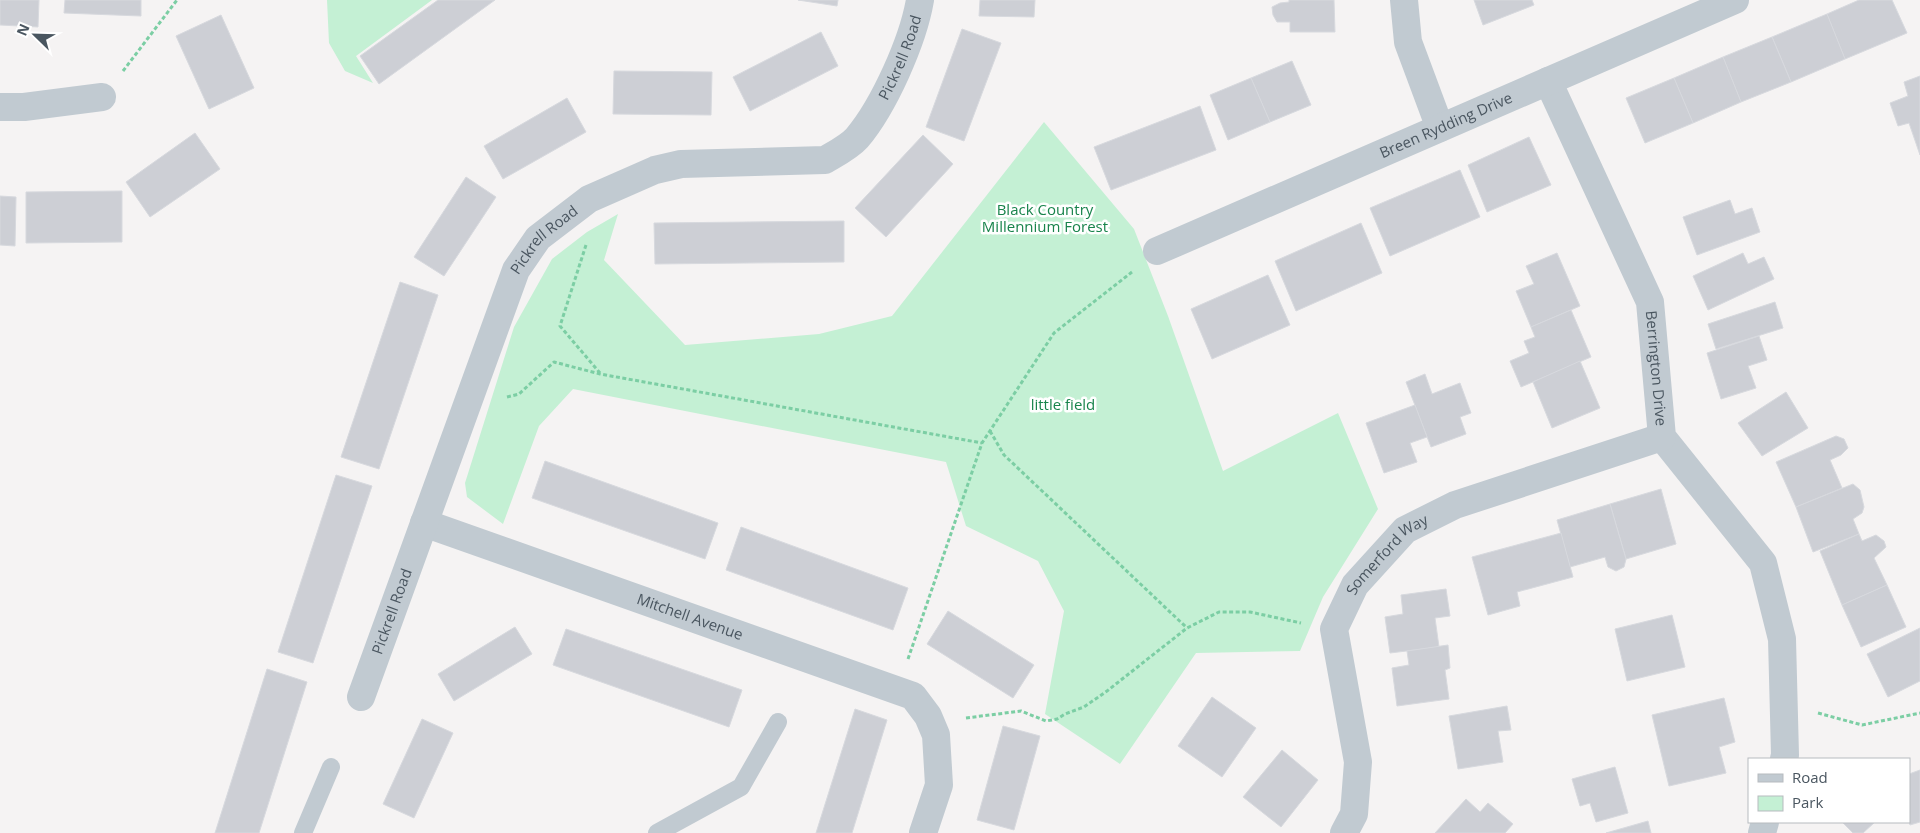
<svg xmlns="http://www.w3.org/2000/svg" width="1920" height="833" viewBox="0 0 1920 833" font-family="'Open Sans',sans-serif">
  <rect width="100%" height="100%" fill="#f5f3f3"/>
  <!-- green -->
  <g fill="#c4f0d4">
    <path d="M 327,0 L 432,0 L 356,56 L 373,83 L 345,71 L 329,43 Z"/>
    <path d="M 1044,122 L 1134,229 L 1168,316 L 1223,471 L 1338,413 L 1378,509 L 1323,597 L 1300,651 L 1196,653 L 1120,764 L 1045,714 L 1064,611 L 1038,561 L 966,526 L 946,462 L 573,389 L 539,426 L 503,524 L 467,497 L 465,483 L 514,327 L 552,259 L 587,232 L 618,214 L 604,260 L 685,345 L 819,334 L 892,316 Z"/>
  </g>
  <!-- building -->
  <g fill="#cdcfd5" stroke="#d7d9de">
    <path d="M 0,0 L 39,0 L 38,27 L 0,25 Z"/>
    <path d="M 65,0 L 141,0 L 141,16 L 64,13 Z"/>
    <path d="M 438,0 L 495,0 L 379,84 L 360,56 Z"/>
    <path d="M 798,0 L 838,0 L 837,6 Z"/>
    <path d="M 980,0 L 1035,0 L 1034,17 L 979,16 Z"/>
    <path d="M 1289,0 L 1334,0 L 1335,32 L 1290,32 L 1290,22 L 1277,22 L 1273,15 L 1272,7 L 1280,3 L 1289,2 Z"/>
    <path d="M 1474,0 L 1532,0 L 1534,5 L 1483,25 Z"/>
    <path d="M 1859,0 L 1892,0 L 1907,33 L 1845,59 L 1827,14 Z"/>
    <path d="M 1827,14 L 1845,59 L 1791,82 L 1772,37 Z"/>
    <path d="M 221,15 L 254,88 L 209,109 L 176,36 Z"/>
    <path d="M 962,29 L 1001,43 L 964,141 L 926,127 Z"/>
    <path d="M 821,32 L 838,66 L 750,111 L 733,77 Z"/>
    <path d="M 1772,37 L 1791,82 L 1741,102 L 1723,57 Z"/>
    <path d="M 1723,57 L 1741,102 L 1693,123 L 1674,78 Z"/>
    <path d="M 1292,61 L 1311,105 L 1270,122 L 1251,78 Z"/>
    <path d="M 614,71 L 712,72 L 711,115 L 613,114 Z"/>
    <path d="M 1920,76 L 1920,155 L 1909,123 L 1898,126 L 1890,103 L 1908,96 L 1904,82 Z"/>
    <path d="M 1251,78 L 1270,122 L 1228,140 L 1210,95 Z"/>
    <path d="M 1674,78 L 1693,123 L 1645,143 L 1626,98 Z"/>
    <path d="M 567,98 L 586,132 L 503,179 L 484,146 Z"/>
    <path d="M 1200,106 L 1216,150 L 1111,190 L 1094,147 Z"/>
    <path d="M 195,133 L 220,169 L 150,217 L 126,182 Z"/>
    <path d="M 923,135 L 953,164 L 886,237 L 855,208 Z"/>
    <path d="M 1529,137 L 1551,185 L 1487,212 L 1468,165 Z"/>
    <path d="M 1460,170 L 1480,217 L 1390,256 L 1370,208 Z"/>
    <path d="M 466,177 L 496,197 L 444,276 L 414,257 Z"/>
    <path d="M 122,191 L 122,242 L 26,243 L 26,192 Z"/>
    <path d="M 0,196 L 16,197 L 15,246 L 0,245 Z"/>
    <path d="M 1730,200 L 1735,214 L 1752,208 L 1760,232 L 1697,255 L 1683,217 Z"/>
    <path d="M 844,221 L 844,262 L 655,264 L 654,223 Z"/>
    <path d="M 1361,223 L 1382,273 L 1296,311 L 1275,261 Z"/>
    <path d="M 1557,253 L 1580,306 L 1531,327 L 1516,291 L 1534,284 L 1526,266 Z"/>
    <path d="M 1743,253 L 1748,264 L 1764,257 L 1774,279 L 1708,310 L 1693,276 Z"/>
    <path d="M 1268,275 L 1290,325 L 1212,359 L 1191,309 Z"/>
    <path d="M 400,282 L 438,295 L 379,469 L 341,457 Z"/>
    <path d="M 1775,302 L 1783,328 L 1716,349 L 1708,324 Z"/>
    <path d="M 1571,310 L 1591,357 L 1521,387 L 1510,361 L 1529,353 L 1524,341 L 1535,337 L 1531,327 Z"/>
    <path d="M 1759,336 L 1767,360 L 1748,366 L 1756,388 L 1721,399 L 1707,353 Z"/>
    <path d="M 1580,361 L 1600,408 L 1552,428 L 1533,382 Z"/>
    <path d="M 1425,374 L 1432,394 L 1460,383 L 1471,413 L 1460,417 L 1466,434 L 1431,447 L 1406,382 Z"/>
    <path d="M 1786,392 L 1808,428 L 1762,456 L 1738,423 Z"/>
    <path d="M 1415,405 L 1427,437 L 1410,443 L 1417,462 L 1384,473 L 1366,423 Z"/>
    <path d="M 1836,436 L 1844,439 L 1848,448 L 1841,455 L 1830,460 L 1842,488 L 1796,507 L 1776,462 Z"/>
    <path d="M 545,461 L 718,523 L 705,559 L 532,498 Z"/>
    <path d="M 336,475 L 372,486 L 313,663 L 278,652 Z"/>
    <path d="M 1853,484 L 1860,490 L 1864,507 L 1862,513 L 1853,519 L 1859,534 L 1813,552 L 1796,507 Z"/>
    <path d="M 1661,489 L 1676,544 L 1626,559 L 1610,504 Z"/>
    <path d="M 1610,504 L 1626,559 L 1624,567 L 1616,571 L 1608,567 L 1605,557 L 1570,567 L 1557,520 Z"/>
    <path d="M 741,527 L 908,588 L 893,630 L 726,570 Z"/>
    <path d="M 1561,533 L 1573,577 L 1517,592 L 1520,606 L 1488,615 L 1472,557 Z"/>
    <path d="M 1859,534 L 1862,541 L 1876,535 L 1884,541 L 1886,547 L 1874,558 L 1887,585 L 1842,605 L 1820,551 Z"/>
    <path d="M 1887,585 L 1906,627 L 1861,647 L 1842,605 Z"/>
    <path d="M 1446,589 L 1450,616 L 1435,618 L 1439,647 L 1390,653 L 1385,617 L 1403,614 L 1401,595 Z"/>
    <path d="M 948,611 L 1034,665 L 1013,698 L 927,644 Z"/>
    <path d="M 1672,615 L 1685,667 L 1627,681 L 1615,629 Z"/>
    <path d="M 515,627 L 532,654 L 454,701 L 438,674 Z"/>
    <path d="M 1920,628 L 1920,681 L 1888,697 L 1867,654 Z"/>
    <path d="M 566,629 L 742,690 L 729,727 L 553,665 Z"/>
    <path d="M 1448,645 L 1450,668 L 1445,670 L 1449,699 L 1397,706 L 1392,668 L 1409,665 L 1407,651 Z"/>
    <path d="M 267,669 L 307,682 L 259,833 L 215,833 Z"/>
    <path d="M 1212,697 L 1256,728 L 1222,777 L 1178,746 Z"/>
    <path d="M 1724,698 L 1735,742 L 1719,747 L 1726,773 L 1669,786 L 1652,715 Z"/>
    <path d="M 1507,706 L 1511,730 L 1498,731 L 1503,762 L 1458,769 L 1449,716 Z"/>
    <path d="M 855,709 L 887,720 L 852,833 L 816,833 Z"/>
    <path d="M 422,719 L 453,733 L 414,818 L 383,804 Z"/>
    <path d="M 1003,726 L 1040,736 L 1014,830 L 977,820 Z"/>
    <path d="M 1282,750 L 1318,780 L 1281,827 L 1243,797 Z"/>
    <path d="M 1615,767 L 1628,813 L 1596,822 L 1590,803 L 1580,806 L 1572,779 Z"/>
    <path d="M 1920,770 L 1920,822 L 1910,825 L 1909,822 L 1909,774 Z"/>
    <path d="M 1466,799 L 1480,812 L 1488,803 L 1513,824 L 1505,833 L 1435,833 Z"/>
    <path d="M 1648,821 L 1651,833 L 1606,833 Z"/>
    <path d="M 1842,822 L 1875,822 L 1863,833 L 1853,833 Z"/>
  </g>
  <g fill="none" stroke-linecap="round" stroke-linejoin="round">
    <!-- path -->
    <g stroke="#7ccea4" stroke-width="3" stroke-dasharray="4 2.5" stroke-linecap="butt">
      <path d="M 123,71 L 177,0"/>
      <path d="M 586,245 L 560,326 L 600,373"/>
      <path d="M 507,397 L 519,394 L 554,362 L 600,374 L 982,443"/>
      <path d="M 990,431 L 1004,455 L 1187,628"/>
      <path d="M 908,659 L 982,443 L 1054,333 L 1132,272"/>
      <path d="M 1818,713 L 1862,725 L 1920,713"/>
      <path d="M 966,718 L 1021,711 L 1046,721 L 1057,719 L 1065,714 L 1084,707 L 1107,691 L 1187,628 L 1219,612 L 1250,612 L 1301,623"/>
    </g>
    <!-- service -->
    <g stroke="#c1cad1" stroke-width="18">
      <path d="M 303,833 L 331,767"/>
      <path d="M 657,833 L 741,787 L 778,722"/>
    </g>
    <!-- minor -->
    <g stroke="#c1cad1" stroke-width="28">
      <path d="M 1404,0 L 1408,42 L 1440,128"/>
      <path id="s1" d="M 1548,81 L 1650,302 L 1662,437 L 1763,563 L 1782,639 L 1785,755 L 1784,759"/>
      <path d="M 0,107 L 24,107 L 102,97"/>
      <path id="s2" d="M 1157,251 L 1735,0"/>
      <path id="s3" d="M 424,523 L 913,696 L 928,716 L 936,735 L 939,785 L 923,833"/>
      <path id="s4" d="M 361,697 L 516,270 L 538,238 L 589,199 L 655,170 L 681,164 L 825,160 C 835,154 849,147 857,138 C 884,106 913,41 920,0"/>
      <path id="s5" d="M 1344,833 L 1354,814 L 1358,762 L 1334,629 L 1355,585 L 1405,530 L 1455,505 L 1662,437"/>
      <path d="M 1762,833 L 1765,822"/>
    </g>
  </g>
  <g text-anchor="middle" stroke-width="5" stroke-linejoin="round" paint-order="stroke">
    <!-- street labels -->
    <g font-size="15" fill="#4a5660" stroke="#fff">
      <text dy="5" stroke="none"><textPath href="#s4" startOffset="931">Pickrell Road</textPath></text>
      <text dy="5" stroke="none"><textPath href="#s2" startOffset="315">Breen Rydding Drive</textPath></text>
      <text dy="5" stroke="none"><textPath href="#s4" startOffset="496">Pickrell Road</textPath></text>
      <text dy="5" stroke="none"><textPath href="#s1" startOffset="310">Berrington Drive</textPath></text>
      <text dy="5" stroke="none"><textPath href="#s5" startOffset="302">Somerford Way</textPath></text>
      <text dy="5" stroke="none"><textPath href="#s4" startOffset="91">Pickrell Road</textPath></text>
      <text dy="5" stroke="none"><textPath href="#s3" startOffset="282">Mitchell Avenue</textPath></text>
    </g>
    <!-- park labels -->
    <g font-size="15" fill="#19844c" stroke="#fff">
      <text x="1045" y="215">Black Country<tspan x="1045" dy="17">Millennium Forest</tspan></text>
      <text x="1063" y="410">little field</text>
    </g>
  </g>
  <!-- legend -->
  <rect x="1748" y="758" width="162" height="65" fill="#ffffff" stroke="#b7bbbf"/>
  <rect x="1758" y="774" width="25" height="8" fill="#c1cad1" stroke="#b7bbbf"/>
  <text x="1792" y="783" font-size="15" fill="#4a5660">Road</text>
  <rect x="1758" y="796" width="25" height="15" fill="#c4f0d4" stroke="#b7bbbf"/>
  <text x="1792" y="808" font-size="15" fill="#4a5660">Park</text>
  <!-- north arrow -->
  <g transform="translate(35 35) rotate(293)" stroke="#ffffff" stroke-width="4" paint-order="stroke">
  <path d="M0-4L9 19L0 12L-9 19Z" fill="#4a5660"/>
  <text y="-8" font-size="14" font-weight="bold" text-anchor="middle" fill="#4a5660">N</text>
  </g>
</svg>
